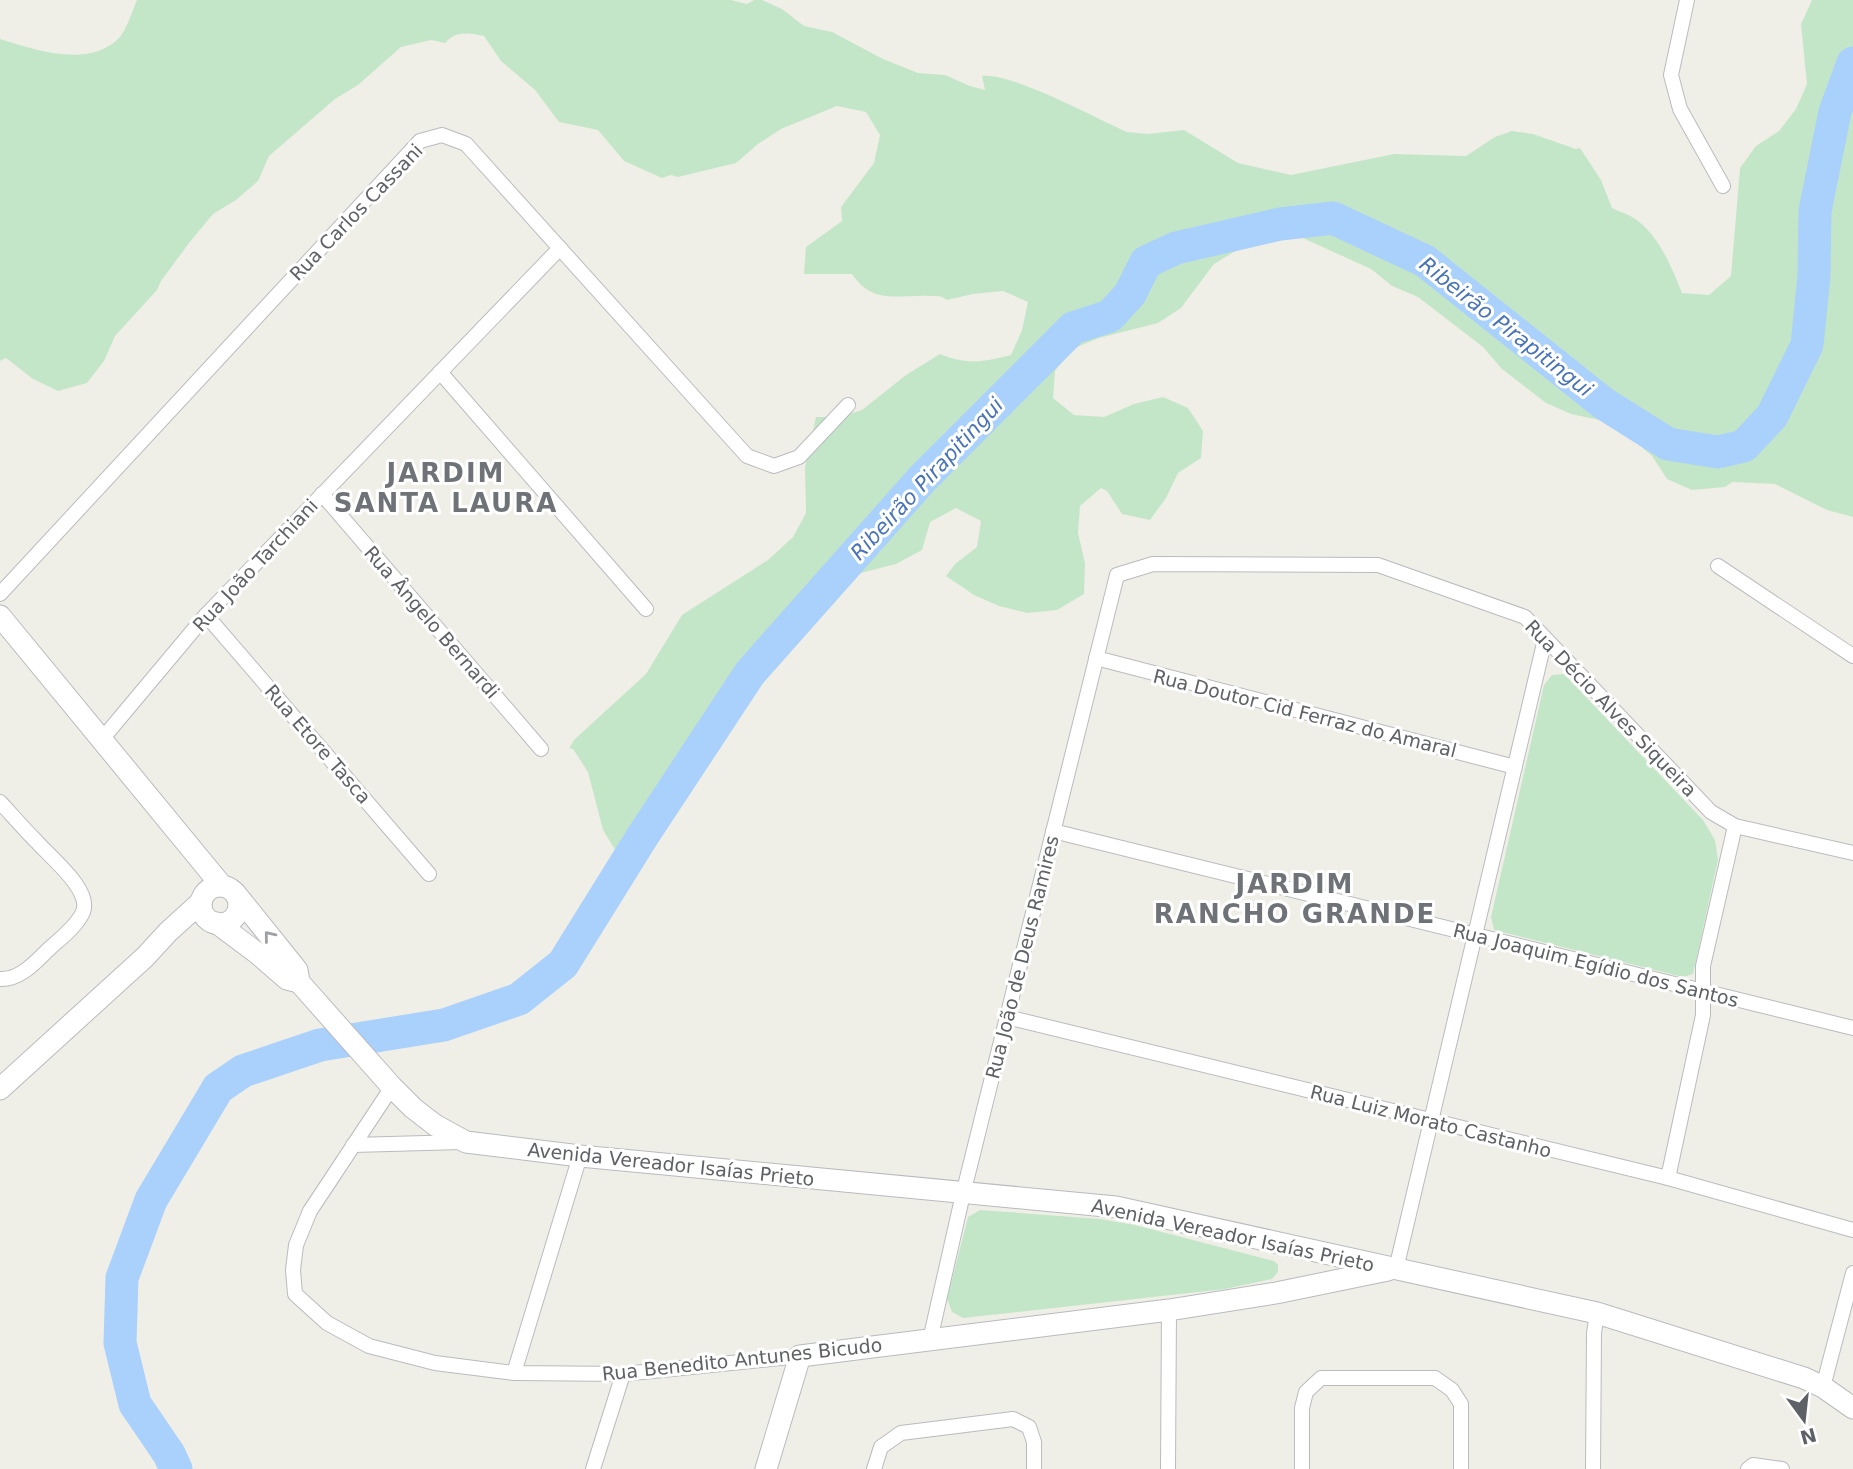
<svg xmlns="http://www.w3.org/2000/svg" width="1853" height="1469" viewBox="0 0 1853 1469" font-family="'DejaVu Sans',sans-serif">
  <rect width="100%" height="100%" fill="#f0efe7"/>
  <!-- green -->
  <g fill="#c4e6c8">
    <path d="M 137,0 L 731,0 L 747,4 L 754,0 L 762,0 L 782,9 L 804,26 L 832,32 L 883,59 L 918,73 L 945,75 L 970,86 L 985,90 L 982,76 C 1009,71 1098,119 1127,132 L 1147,134 L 1184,130 L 1238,163 L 1291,175 L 1394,154 L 1466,156 L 1495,137 L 1512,131 L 1533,134 L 1576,149 L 1580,148 L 1601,180 L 1612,208 C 1620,212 1631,215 1638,221 C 1660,238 1672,268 1682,293 L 1709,295 L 1731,276 L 1740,168 L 1756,146 L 1779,131 L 1796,109 L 1807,84 L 1801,24 L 1812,0 L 1853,0 L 1853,517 L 1827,510 L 1775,484 L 1732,482 L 1725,487 L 1692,490 L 1667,479 L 1652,456 L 1624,432 L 1599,420 L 1571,414 L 1546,403 L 1502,369 L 1483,347 L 1418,297 L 1392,286 L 1371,269 L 1296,235 L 1265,238 L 1237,250 L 1214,264 L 1181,308 L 1158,323 L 1099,338 L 1072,349 L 1055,371 L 1053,398 L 1074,415 L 1104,417 L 1134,404 L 1163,397 L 1188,408 L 1203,431 L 1201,458 L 1178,473 L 1166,498 L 1150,520 L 1122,514 L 1107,491 L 1101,488 L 1080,506 L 1078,533 L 1085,563 L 1084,594 L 1057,610 L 1027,613 L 999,606 L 974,595 L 946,576 L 955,564 L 977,547 L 981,521 L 956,508 L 930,522 L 922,550 L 896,564 L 861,573 L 835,587 L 813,603 L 780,648 L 759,665 L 734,716 L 718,738 L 697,758 L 666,810 L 636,851 L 617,853 L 603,830 L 588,772 L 573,749 L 569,748 L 575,739 L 646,674 L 682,615 L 768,560 L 793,537 L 806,513 L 805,467 L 816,417 L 840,417 L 862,410 L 906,375 L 940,354 C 965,365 985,362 1011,355 L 1022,330 L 1028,302 L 1003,291 L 973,294 L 947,300 C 942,296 939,296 932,296 C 900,294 873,306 852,274 L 804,274 L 806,247 L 842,221 L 841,207 L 874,163 L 880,135 L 866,112 L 837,106 L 781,129 L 758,144 L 736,163 L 678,177 L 671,175 L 662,178 L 624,161 L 598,130 L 559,122 L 535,90 L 501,61 L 484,36 C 470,33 456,30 445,43 L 431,40 L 401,47 L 358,85 L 335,99 L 269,156 L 258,181 L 236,200 L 213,214 L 189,243 L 161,281 L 157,290 L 115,336 L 104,361 L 87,383 L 58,391 L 33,379 L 6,358 L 0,361 L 0,39 C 35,50 88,68 118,39 C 127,30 132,11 137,0 Z"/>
    <path d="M 1564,674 L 1703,820 L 1715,840 L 1718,860 L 1693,974 L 1683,977 L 1494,930 L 1491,917 L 1544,685 L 1552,675 Z"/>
    <path d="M 980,1210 L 1100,1219 L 1135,1225 L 1274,1261 L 1278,1265 L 1278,1272 L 1272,1279 L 1225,1289 L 963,1318 L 952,1312 L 947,1299 L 968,1217 Z"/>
  </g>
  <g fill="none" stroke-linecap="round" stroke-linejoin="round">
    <!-- river -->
    <path stroke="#aad0fc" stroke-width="33" d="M 176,1469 L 169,1454 L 135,1404 L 120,1343 L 122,1278 L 151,1200 L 218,1088 L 243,1071 L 320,1045 L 444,1025 L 519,999 L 563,964 L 642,837 L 750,673 L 923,478 L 1073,328 L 1110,316 L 1130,294 L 1146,262 L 1176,248 L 1280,224 L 1333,218 L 1425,261 L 1603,403 L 1668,444 L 1718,452 L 1744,446 L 1772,416 L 1807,345 L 1814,276 L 1815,211 L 1835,112 L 1853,63"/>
    <!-- street casing -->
    <g stroke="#b9bbbf" stroke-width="16">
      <g id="street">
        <path d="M 1687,0 L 1671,75 L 1680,109 L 1723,186"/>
        <path d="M 440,372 L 646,609"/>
        <path d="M 322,494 L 541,749"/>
        <path d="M 1718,566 L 1853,656"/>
        <path d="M 0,594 L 420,141 L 442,135 L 466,144 L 747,456 L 774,466 L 799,457 L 848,405"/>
        <path d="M 206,615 L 429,874"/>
        <path d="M 1096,658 L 1515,767"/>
        <path d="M 103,738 L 206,615 L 560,248"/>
        <path d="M 0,802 C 12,815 24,829 37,842 C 50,857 92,890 83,912 C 77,926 60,939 50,948 C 36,961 21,980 0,979"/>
        <path d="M 1053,831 L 1853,1028"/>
        <path d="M 1007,1017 L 1668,1178 L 1853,1230"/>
        <path d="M 392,1087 L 310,1211 L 296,1245 L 293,1270 L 295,1294 L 327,1323 L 369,1346 L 435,1363 L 514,1373 L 623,1374 L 800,1356"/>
        <path d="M 353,1145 L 462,1142"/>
        <path d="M 1668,1178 L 1703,1015 L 1703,966 L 1735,826"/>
        <path d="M 1396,1269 L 1545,639"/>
        <path d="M 930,1340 L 963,1194 L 1117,575 L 1153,564 L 1378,565 L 1525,617 L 1711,812 L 1735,826 L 1853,853"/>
        <path d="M 514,1373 L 580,1156"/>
        <path d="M 1823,1387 L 1853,1273"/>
        <path d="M 593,1469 L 623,1374"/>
        <path d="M 874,1469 L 881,1447 L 901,1433 L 1013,1419 L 1029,1427 L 1034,1442 L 1034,1469"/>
        <path d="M 1168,1469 L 1169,1310"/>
        <path d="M 1302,1469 L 1302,1408 L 1306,1392 L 1321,1378 L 1435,1378 L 1452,1390 L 1461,1404 L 1461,1469"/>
        <path d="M 1593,1469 L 1594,1333 L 1597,1313"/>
        <path d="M 1748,1469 L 1753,1465 L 1782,1469"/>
      </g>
    </g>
    <!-- secondary casing -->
    <g stroke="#b8babf" stroke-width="23">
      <g id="secondary">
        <path d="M 0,616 L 222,886"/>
        <circle cx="220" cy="905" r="19"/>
        <path d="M 235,893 L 297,970 L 299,982 L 392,1087 L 413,1108 L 435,1125 L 466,1142 L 580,1156 L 1116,1207 L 1597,1313 L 1804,1378 L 1823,1387 L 1853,1408"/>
        <path d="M 217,923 L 257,953 L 287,979 L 299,982"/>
        <path d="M 0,1089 L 145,957 L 168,932 L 201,902"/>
        <path d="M 766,1469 L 800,1356 L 1169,1310 L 1276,1293 L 1388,1270"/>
      </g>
    </g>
    <!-- street -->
    <use href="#street" stroke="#fff" stroke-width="14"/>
    <!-- secondary -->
    <use href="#secondary" stroke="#fff" stroke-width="21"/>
  </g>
  <!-- one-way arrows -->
  <defs><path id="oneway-chevron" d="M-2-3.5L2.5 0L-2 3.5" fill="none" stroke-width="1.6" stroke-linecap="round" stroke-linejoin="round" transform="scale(1.75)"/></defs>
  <use stroke="#9ea0a3" href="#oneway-chevron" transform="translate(269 936) rotate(-129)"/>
  <g text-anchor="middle" stroke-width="6" stroke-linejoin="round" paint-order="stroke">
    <!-- street labels -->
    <g font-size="19" fill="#5e6166" stroke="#fff">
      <text transform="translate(356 212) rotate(-46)" y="7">Rua Carlos Cassani</text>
      <text transform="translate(255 565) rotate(-47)" y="7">Rua João Tarchiani</text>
      <text transform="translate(432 622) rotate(49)" y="7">Rua Ângelo Bernardi</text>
      <text transform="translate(1611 708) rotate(46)" y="7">Rua Décio Alves Siqueira</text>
      <text transform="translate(1305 713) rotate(14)" y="7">Rua Doutor Cid Ferraz do Amaral</text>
      <text transform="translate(318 744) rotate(49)" y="7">Rua Etore Tasca</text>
      <text transform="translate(1022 957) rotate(-76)" y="7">Rua João de Deus Ramires</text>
      <text transform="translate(1596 965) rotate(14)" y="7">Rua Joaquim Egídio dos Santos</text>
      <text transform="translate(1431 1121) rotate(14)" y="7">Rua Luiz Morato Castanho</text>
      <text transform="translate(671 1164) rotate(6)" y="7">Avenida Vereador Isaías Prieto</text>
      <text transform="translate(1233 1235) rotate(12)" y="7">Avenida Vereador Isaías Prieto</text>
      <text transform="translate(742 1359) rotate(-6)" y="7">Rua Benedito Antunes Bicudo</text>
    </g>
    <!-- water labels -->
    <g font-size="21" font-style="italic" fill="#4973b7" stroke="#fff">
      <text transform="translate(1506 327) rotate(38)" y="7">Ribeirão Pirapitingui</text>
      <text transform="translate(927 479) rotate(-47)" y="7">Ribeirão Pirapitingui</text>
    </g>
    <!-- district labels -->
    <g font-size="26" font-weight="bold" letter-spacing="2" fill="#6f7378" stroke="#fff">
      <text x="446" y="482">JARDIM<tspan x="446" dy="30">SANTA LAURA</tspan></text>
      <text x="1295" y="893">JARDIM<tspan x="1295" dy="30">RANCHO GRANDE</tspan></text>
    </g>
  </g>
  <!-- north arrow -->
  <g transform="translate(1804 1420) rotate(165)" stroke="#ffffff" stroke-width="5" paint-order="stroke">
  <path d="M0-5L12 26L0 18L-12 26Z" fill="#5e6166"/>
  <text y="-10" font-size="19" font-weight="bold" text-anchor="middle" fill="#5e6166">N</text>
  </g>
</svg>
